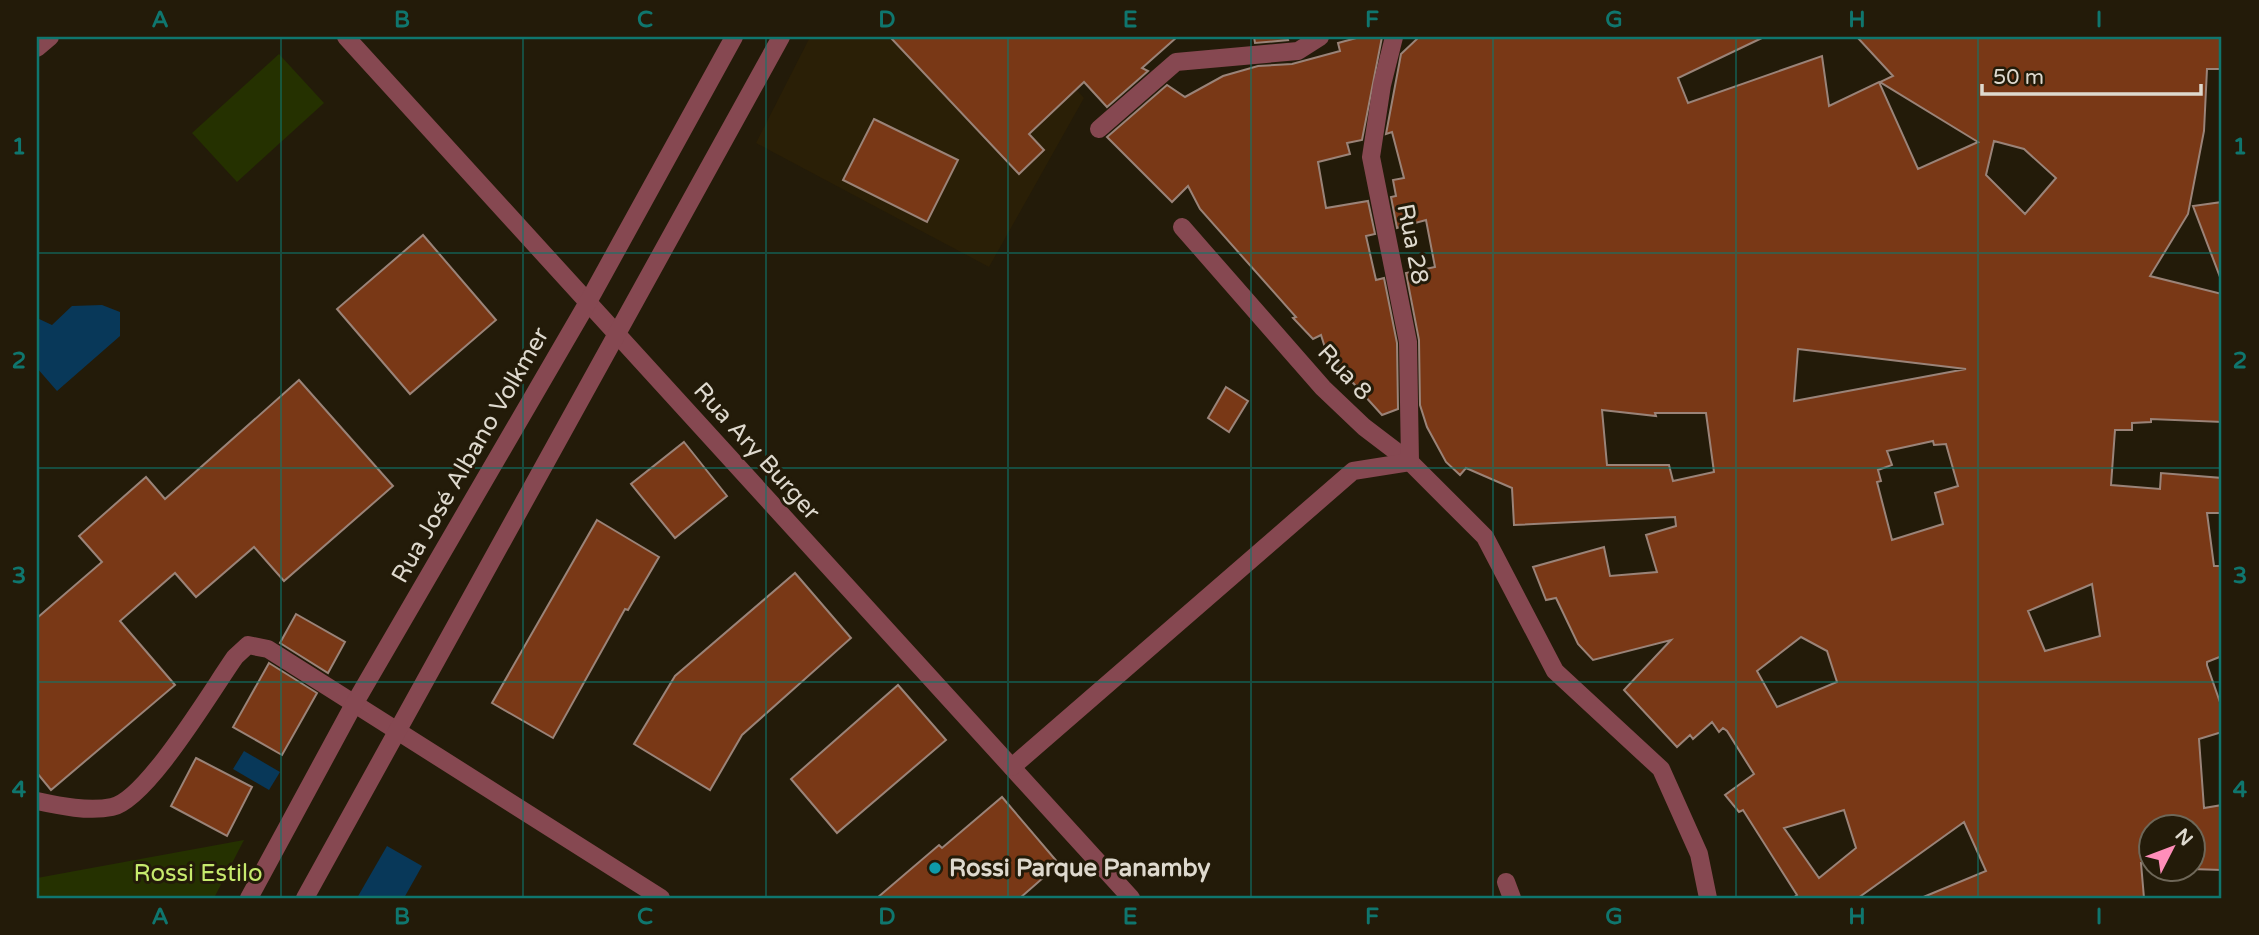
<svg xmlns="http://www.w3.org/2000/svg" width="2259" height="935" viewBox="0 0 2259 935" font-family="'Varela Round',sans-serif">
  <rect width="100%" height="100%" fill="#231b09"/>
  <!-- built -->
  <path fill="#2a1f06" d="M 810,37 L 1030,37 L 1084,98 L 989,267 L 756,143 Z"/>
  <!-- green -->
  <g fill="#253100">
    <path d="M 279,54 L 324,103 L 237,182 L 192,133 Z"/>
    <path d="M 244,840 L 214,898 L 37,898 L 37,878 Z"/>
  </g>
  <!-- water -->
  <g fill="#083859">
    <path d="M 102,305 L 120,312 L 120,336 L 57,391 L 37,368 L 37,318 L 52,325 L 72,306 Z"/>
    <path d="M 244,751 L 280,772 L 269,790 L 233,769 Z"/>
    <path d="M 387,846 L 422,866 L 404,898 L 357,898 Z"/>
  </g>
  <!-- building -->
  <g fill="#793816" stroke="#9a8378" stroke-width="2" fill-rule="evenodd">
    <path d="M 890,37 L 1177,37 L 1142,68 L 1148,71 L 1107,107 L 1084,82 L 1029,134 L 1044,150 L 1019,174 Z"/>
    <path d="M 1254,37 L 1287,37 L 1288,40 L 1255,43 Z"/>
    <path d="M 1360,37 L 1382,37 L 1362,140 L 1347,143 L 1350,154 L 1318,162 L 1326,208 L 1368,201 L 1375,234 L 1366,236 L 1376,280 L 1384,278 L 1397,343 L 1398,409 L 1382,415 L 1327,354 L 1321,335 L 1313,339 L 1293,318 L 1296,317 L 1200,209 L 1188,186 L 1172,202 L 1107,137 L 1167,85 L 1185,97 L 1223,76 L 1258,66 L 1292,64 L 1340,51 L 1338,43 Z"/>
    <path d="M 1419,37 L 1764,37 L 1678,78 L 1688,103 L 1822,56 L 1829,106 L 1879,82 L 1918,169 L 1978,142 L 1880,82 L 1893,76 L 1857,37 L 2222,37 L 2222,69 L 2207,69 L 2204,131 L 2188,214 L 2150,276 L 2222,294 L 2222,422 L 2151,419 L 2151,422 L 2132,423 L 2132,430 L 2115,430 L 2111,485 L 2160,489 L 2161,473 L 2222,478 L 2222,513 L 2207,513 L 2214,566 L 2222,566 L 2222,656 L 2207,662 L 2207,665 L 2222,708 L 2222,732 L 2199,739 L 2204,808 L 2222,805 L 2222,870 L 2191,869 L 2193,827 L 2151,827 L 2151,863 L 2141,863 L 2144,898 L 1921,898 L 1986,871 L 1964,822 L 1858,898 L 1793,898 L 1797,895 L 1743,810 L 1739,812 L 1725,795 L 1754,774 L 1727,731 L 1723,728 L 1719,732 L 1712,722 L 1693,739 L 1690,735 L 1677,747 L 1624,690 L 1671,640 L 1593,660 L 1578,644 L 1556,598 L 1546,600 L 1533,567 L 1604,547 L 1610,576 L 1657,572 L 1646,535 L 1676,526 L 1675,517 L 1514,525 L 1512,488 L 1466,468 L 1460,475 L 1446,462 L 1427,427 L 1420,405 L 1419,340 L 1406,273 L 1435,267 L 1426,220 L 1397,228 L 1391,197 L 1396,196 L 1393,180 L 1404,178 L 1392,132 L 1386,134 L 1401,54 ZM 1994,141 L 2024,149 L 2056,178 L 2025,214 L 1986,175 ZM 1798,349 L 1966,369 L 1794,401 ZM 1602,410 L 1656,416 L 1655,413 L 1706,413 L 1714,472 L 1673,481 L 1669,465 L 1607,465 ZM 1933,441 L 1934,445 L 1946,444 L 1958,486 L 1935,493 L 1943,524 L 1892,540 L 1877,482 L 1881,481 L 1878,470 L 1892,465 L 1887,451 ZM 2092,584 L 2100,636 L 2045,651 L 2028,611 ZM 1801,637 L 1827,651 L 1837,682 L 1777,707 L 1757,671 ZM 1844,810 L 1856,848 L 1819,878 L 1784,828 Z"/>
    <path d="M 874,119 L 958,160 L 927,222 L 843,180 Z"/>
    <path d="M 2222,202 L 2222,277 L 2220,277 L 2193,206 Z"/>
    <path d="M 423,235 L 496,320 L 410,394 L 337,309 Z"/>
    <path d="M 299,380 L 393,486 L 284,581 L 254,547 L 196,597 L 175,573 L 120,621 L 175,685 L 51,790 L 37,773 L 37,618 L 102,562 L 79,536 L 146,477 L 165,499 Z"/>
    <path d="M 1226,387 L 1248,401 L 1229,432 L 1208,418 Z"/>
    <path d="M 684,442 L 727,496 L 675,538 L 631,484 Z"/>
    <path d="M 597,520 L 659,557 L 628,610 L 625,609 L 553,738 L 492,703 Z"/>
    <path d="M 795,573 L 851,638 L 742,735 L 710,790 L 634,744 L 675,676 Z"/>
    <path d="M 296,614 L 345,642 L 328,673 L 280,643 Z"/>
    <path d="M 269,663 L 317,693 L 282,755 L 233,727 Z"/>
    <path d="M 898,685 L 946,740 L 837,833 L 791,779 Z"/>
    <path d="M 196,758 L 252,787 L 227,836 L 171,806 Z"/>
    <path d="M 1002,797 L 1059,864 L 1020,898 L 877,898 L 939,845 L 942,848 Z"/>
  </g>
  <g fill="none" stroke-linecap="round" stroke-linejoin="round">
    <!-- minor -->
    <g stroke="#864851" stroke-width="18">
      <path d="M 346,37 L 1131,898"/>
      <path d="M 37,48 L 50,37"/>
      <path d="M 1099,129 L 1176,62 L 1298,51 L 1320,37"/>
      <path d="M 1182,227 L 1323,388 L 1364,427 L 1410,462 L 1485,537 L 1555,671 L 1661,769 L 1699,854 L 1708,898"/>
      <path d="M 1012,767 L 1353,471 L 1410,462 L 1408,342 L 1371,157 L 1382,85 L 1394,37"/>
      <path d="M 37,801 C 60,806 89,812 112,807 C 147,800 213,688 235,657 L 248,645 L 268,649 L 661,898"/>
      <path d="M 1506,882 L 1512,898"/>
      <path d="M 249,898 L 353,706 L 588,302 L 734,37"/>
      <path d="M 305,898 L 781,37"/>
    </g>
  </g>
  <!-- grid -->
  <path fill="none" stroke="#0f766e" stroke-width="2" stroke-opacity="0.55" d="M 281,37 L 281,898M 523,37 L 523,898M 766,37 L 766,898M 1008,37 L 1008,898M 1251,37 L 1251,898M 1493,37 L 1493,898M 1736,37 L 1736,898M 1978,37 L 1978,898M 37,253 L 2222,253M 37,468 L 2222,468M 37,682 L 2222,682"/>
  <!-- markers -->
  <circle fill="#0f9aa8" stroke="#231b09" stroke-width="2.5" cx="935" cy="868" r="7"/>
  <g text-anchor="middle" stroke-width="6" stroke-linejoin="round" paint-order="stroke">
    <!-- street labels -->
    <g font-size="24" fill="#ded9ce" stroke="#231b09">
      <text transform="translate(1413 244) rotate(79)" y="8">Rua 28</text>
      <text transform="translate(1345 372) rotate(47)" y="8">Rua 8</text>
      <text transform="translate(757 451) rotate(48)" y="8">Rua Ary Burger</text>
      <text transform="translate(470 455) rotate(-60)" y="8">Rua José Albano Volkmer</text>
    </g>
    <!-- poi labels -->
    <g font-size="24" font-weight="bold" fill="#ded9ce" stroke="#231b09" text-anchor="start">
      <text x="949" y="876">Rossi Parque Panamby</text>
    </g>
    <!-- park labels -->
    <g font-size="24" fill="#c7ea6d" stroke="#231b09">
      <text x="198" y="881">Rossi Estilo</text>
    </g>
  </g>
  <!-- border -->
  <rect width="2259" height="935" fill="none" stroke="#231b09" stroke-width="77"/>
  <!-- north arrow -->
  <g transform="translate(2172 848) rotate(48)"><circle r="33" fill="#231b09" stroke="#6e6758" stroke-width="2"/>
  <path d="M0-5L12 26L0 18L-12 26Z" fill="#ff8eba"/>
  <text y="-10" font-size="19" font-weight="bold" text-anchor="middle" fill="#ded9ce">N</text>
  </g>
  <!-- scale -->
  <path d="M1982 84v10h219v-10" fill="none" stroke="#ded9ce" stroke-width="3.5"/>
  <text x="1993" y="84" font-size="21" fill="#ded9ce" stroke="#231b09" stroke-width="5" paint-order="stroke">50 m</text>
  <rect x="38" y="38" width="2182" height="859" fill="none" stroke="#0f766e" stroke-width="2.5"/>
  <g font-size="23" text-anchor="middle" font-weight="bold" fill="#0f766e">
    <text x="160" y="27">A</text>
    <text x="402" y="27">B</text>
    <text x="645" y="27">C</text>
    <text x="887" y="27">D</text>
    <text x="1130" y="27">E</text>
    <text x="1372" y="27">F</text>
    <text x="1614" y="27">G</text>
    <text x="1857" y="27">H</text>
    <text x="2099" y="27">I</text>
    <text x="19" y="154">1</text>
    <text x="2240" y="154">1</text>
    <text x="19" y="368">2</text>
    <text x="2240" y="368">2</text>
    <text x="19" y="583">3</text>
    <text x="2240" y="583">3</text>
    <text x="19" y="797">4</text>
    <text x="2240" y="797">4</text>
    <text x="160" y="924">A</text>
    <text x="402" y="924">B</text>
    <text x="645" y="924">C</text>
    <text x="887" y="924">D</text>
    <text x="1130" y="924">E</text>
    <text x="1372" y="924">F</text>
    <text x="1614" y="924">G</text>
    <text x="1857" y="924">H</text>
    <text x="2099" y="924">I</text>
  </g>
</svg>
